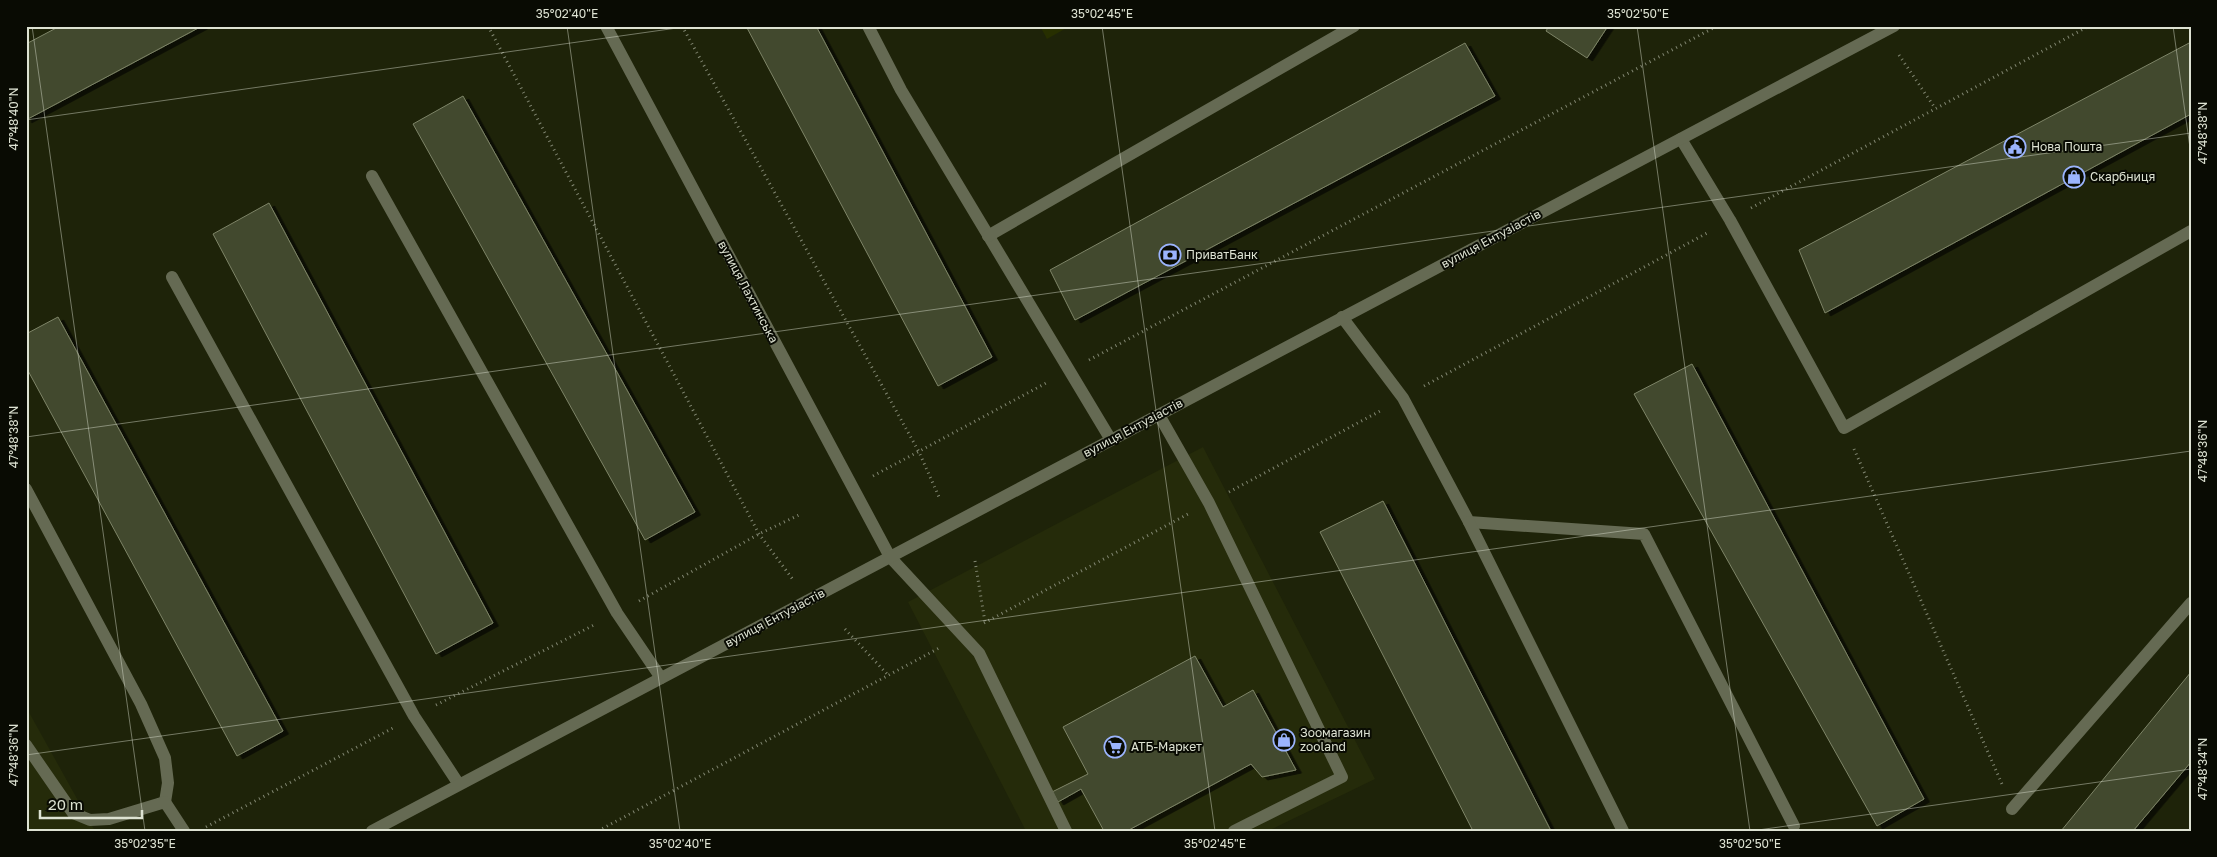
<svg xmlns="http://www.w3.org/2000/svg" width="2217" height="857" viewBox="0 0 2217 857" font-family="'Golos Text',sans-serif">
  <defs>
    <filter id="shadow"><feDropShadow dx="5.5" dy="3" stdDeviation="0" flood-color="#0009"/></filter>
  </defs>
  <rect width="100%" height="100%" fill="#1e2309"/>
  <!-- built -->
  <g fill="#252b0a">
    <path d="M 1203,447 L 1375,779 L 1268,831 L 1026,831 L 908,602 Z"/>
    <path d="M 26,707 L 95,831 L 26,831 Z"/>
  </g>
  <!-- green -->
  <path fill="#272f00" d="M 1040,26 L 1070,26 L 1047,39 Z"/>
  <!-- building -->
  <g fill="#42482d" stroke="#7e8568" filter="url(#shadow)">
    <path d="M 60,26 L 202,26 L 26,120 L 26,44 Z"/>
    <path d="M 746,26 L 816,26 L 992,357 L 938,386 Z"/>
    <path d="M 1549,26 L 1608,26 L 1587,58 L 1546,31 Z"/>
    <path d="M 2191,42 L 2191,114 L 1825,313 L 1799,250 Z"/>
    <path d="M 1465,43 L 1495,96 L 1075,320 L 1050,270 Z"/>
    <path d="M 463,96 L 695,512 L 645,540 L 413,124 Z"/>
    <path d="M 269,203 L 493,623 L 436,654 L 213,234 Z"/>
    <path d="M 58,317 L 283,731 L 237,756 L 26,367 L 26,334 Z"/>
    <path d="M 1692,364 L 1924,799 L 1877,826 L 1634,394 Z"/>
    <path d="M 1383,501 L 1551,831 L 1473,831 L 1320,532 Z"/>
    <path d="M 1195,656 L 1223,707 L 1253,690 L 1296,770 L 1262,777 L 1251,764 L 1127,831 L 1104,831 L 1081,789 L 1058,802 L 1052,792 L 1088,774 L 1063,727 Z"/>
    <path d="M 2191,672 L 2191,762 L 2133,831 L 2061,831 Z"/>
  </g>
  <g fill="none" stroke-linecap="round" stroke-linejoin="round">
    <!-- path -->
    <g stroke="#828772" stroke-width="3" stroke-dasharray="1 4" stroke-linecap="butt">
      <path d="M 488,26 L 759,534 L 794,581"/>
      <path d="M 682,26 L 919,452 L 939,497"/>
      <path d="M 1899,55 L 1935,108"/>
      <path d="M 1751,208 L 2089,26"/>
      <path d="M 1089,360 L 1717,26"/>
      <path d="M 1424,386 L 1709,232"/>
      <path d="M 1854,449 L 2002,784"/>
      <path d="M 873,476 L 1048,382"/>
      <path d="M 1229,492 L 1382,410"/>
      <path d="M 975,561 L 985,622"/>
      <path d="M 639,601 L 759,534 L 801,514"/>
      <path d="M 984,623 L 1188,514"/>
      <path d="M 845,629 L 888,675"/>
      <path d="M 436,705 L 596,624"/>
      <path d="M 206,827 L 393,728"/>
      <path d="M 598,831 L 941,647"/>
    </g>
    <!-- minor -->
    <g stroke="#656a53" stroke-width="12">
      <path d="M 606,26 L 890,557 L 979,653 L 1066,831"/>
      <path d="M 868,26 L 901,90 L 1111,440"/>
      <path d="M 1681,139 L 1730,220 L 1844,428 L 2191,231"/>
      <path d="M 372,176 L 617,613 L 661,678"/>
      <path d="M 988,236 L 1354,26"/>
      <path d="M 172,277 L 414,716 L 458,783"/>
      <path d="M 1342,317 L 1403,398 L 1469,522 L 1644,534 L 1794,826"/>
      <path d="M 1159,415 L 1209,503 L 1342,777 L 1234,831"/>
      <path d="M 26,489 L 141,704 L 165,758 L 168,783 L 165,802"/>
      <path d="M 1469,522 L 1623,831"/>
      <path d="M 26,745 L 73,813 L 90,820 L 109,819 L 165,802 L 184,831"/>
      <path d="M 2012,809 L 2191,603"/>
      <path d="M 372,831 L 1894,26"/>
    </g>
  </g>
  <!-- ticks -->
  <path fill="none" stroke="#dde2d2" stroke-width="1" stroke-opacity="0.45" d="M 32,26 L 145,831M 567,26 L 680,831M 1102,26 L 1215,831M 1637,26 L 1750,831M 2173,26 L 2191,155M 26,120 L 691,26M 26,437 L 2191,133M 26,755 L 2191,451M 1751,831 L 2191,769"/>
  <!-- icons -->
  <defs>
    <g id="civic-ring" transform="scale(1.125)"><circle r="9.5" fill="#090b03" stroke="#9bb4fd" stroke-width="1.5"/><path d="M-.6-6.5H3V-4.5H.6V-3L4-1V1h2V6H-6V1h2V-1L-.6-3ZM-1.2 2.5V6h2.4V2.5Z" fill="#9bb4fd"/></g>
    <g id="shop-ring" transform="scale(1.125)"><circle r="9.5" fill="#090b03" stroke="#9bb4fd" stroke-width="1.5"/><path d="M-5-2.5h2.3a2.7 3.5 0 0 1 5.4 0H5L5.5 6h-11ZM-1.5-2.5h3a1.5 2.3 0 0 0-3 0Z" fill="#9bb4fd"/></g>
    <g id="bank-ring" transform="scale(1.125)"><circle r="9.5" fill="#090b03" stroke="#9bb4fd" stroke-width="1.5"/><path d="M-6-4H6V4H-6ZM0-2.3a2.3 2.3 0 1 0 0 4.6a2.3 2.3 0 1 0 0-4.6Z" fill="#9bb4fd"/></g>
    <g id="supermarket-ring" transform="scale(1.125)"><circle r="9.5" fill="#090b03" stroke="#9bb4fd" stroke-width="1.5"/><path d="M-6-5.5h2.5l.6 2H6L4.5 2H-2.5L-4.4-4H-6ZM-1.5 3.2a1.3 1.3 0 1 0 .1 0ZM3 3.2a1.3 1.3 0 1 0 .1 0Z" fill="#9bb4fd"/></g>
  </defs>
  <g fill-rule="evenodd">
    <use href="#civic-ring" x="2015" y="147"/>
    <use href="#shop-ring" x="2074" y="177"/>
    <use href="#bank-ring" x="1170" y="255"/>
    <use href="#shop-ring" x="1284" y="740"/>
    <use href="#supermarket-ring" x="1115" y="747"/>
  </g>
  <g text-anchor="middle" stroke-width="4" stroke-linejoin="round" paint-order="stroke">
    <!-- poi labels -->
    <g font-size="12" fill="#dde2d2" stroke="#090b03" text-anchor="start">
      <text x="2031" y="151">Нова Пошта</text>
      <text x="2090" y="181">Скарбниця</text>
      <text x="1186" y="259">ПриватБанк</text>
      <text x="1300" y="737">Зоомагазин<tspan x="1300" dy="14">zooland</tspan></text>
      <text x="1131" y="751">АТБ-Маркет</text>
    </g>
    <!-- street labels -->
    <g font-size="12" fill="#dde2d2" stroke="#090b03">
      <text transform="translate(1491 239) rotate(-28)" y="4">вулиця Ентузіастів</text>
      <text transform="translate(748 292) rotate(62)" y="4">вулиця Лахтинська</text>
      <text transform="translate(1133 428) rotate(-28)" y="4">вулиця Ентузіастів</text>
      <text transform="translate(775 618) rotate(-28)" y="4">вулиця Ентузіастів</text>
    </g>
  </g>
  <!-- border -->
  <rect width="2217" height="857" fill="none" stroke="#090b03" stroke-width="55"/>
  <!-- scale -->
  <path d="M40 810v8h102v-8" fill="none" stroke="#dde2d2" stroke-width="2.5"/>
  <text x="48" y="810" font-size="15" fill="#dde2d2" stroke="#090b03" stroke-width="4" paint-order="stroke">20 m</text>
  <rect x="28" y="28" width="2162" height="802" fill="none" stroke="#dde2d2" stroke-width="2"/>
  <g font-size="12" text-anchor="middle" fill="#dde2d2">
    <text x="567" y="18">35°02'40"E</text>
    <text x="1102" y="18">35°02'45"E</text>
    <text x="1638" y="18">35°02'50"E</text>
    <text transform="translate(14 119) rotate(-90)" y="4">47°48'40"N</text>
    <text transform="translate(2203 133) rotate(-90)" y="4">47°48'38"N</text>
    <text transform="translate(14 437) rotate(-90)" y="4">47°48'38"N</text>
    <text transform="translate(2203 451) rotate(-90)" y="4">47°48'36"N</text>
    <text transform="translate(14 755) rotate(-90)" y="4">47°48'36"N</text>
    <text transform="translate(2203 769) rotate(-90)" y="4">47°48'34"N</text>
    <text x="145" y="848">35°02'35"E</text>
    <text x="680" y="848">35°02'40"E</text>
    <text x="1215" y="848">35°02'45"E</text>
    <text x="1750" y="848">35°02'50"E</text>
  </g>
</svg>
